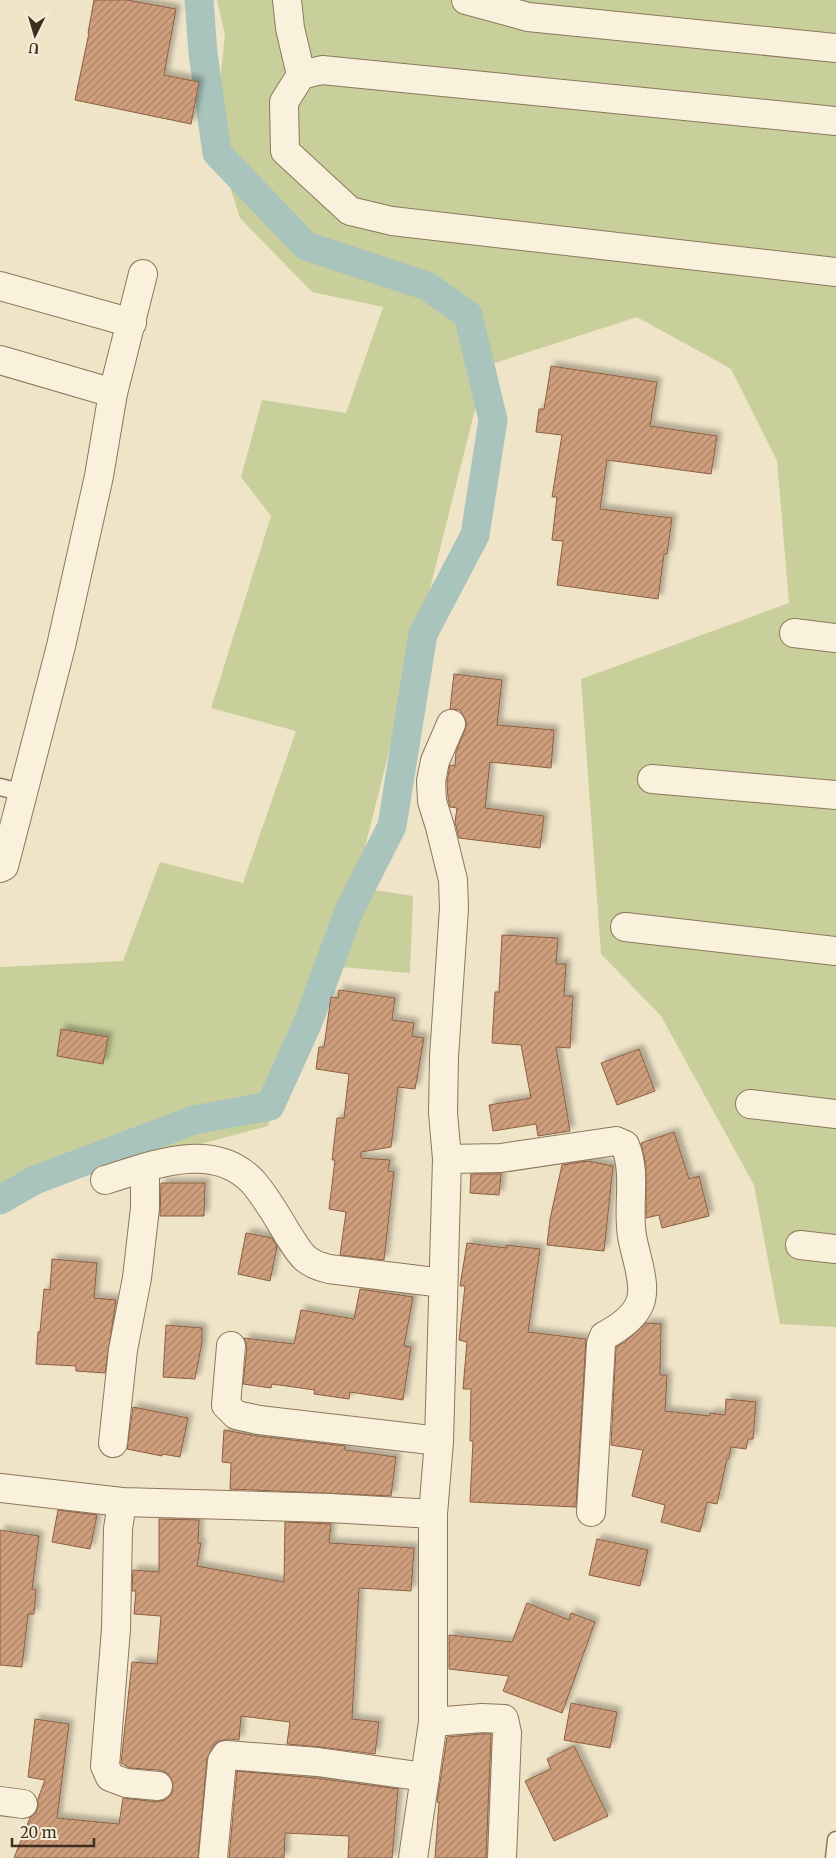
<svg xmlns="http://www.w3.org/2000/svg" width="836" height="1858" viewBox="0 0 836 1858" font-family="Merriweather,serif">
  <defs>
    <pattern id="building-hatch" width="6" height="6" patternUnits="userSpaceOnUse" patternTransform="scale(1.25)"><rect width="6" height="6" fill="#cf9f7d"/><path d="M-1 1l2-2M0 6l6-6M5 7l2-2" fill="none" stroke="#a98266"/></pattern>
    <filter id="shadow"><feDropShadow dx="4.5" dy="-4.5" stdDeviation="2.5" flood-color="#0004"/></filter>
  </defs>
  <rect width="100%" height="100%" fill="#f0e4c8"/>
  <!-- grass -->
  <path fill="#c9cf9b" d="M 217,0 L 836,0 L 836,1327 L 780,1324 L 754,1185 L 661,1016 L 601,954 L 581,679 L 789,603 L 777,461 L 731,369 L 637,317 L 486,366 L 355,887 L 413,896 L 410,973 L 317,965 L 268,1126 L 0,1197 L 0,967 L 123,961 L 160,862 L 243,883 L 296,731 L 211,708 L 271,516 L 241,477 L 262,400 L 346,413 L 383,307 L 312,292 L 240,218 L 214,137 L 225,35 Z"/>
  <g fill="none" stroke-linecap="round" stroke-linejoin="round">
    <!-- canal -->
    <path stroke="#a9c4bc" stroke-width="29" d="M 0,1200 L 35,1180 L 194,1120 L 270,1106 L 308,1022 L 349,911 L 392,826 L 423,634 L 475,535 L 493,420 L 468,315 L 427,286 L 306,246 L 217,153 L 203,53 L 199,0"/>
  </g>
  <!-- building -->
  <g fill="url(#building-hatch)" stroke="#8d5f41" filter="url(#shadow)">
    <path d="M 94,0 L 127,0 L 176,9 L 164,75 L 199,82 L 191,124 L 75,100 L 89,33 L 88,33 Z"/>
    <path d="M 551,366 L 657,382 L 650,426 L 717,436 L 711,474 L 607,460 L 600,509 L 672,518 L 667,554 L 664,554 L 658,599 L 557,585 L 563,541 L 552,540 L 557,497 L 552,497 L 562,435 L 536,432 L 539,409 L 544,409 Z"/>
    <path d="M 454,674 L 502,680 L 497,725 L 554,730 L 551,768 L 490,762 L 485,808 L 544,816 L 540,848 L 459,838 L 455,822 L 457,808 L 450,807 L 448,798 L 447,782 L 450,765 L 455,766 L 456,751 L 465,730 L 467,723 L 460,710 L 450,709 Z"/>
    <path d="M 502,935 L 558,938 L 556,964 L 566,964 L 564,996 L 573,996 L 570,1048 L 556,1047 L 570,1131 L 538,1136 L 536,1124 L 493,1131 L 489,1105 L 531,1098 L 521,1045 L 492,1043 L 495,992 L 499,992 Z"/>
    <path d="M 339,990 L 395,998 L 392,1020 L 414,1023 L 412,1036 L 424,1038 L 415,1089 L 398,1087 L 391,1147 L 361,1152 L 361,1158 L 390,1160 L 388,1171 L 394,1172 L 384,1260 L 340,1255 L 346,1212 L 329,1209 L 335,1160 L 332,1160 L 337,1118 L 344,1118 L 349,1074 L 316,1069 L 319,1047 L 324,1047 L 331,997 L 338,998 Z"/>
    <path d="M 61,1029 L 108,1037 L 103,1064 L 57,1056 Z"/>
    <path d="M 639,1049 L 655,1091 L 617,1105 L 601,1063 Z"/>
    <path d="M 674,1132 L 689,1179 L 699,1176 L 709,1216 L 662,1228 L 659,1215 L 646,1218 L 646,1166 L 641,1143 Z"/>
    <path d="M 588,1161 L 613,1166 L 604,1251 L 547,1245 L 550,1219 L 562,1165 Z"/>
    <path d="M 471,1174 L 501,1174 L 499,1195 L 470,1193 Z"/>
    <path d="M 161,1183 L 205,1183 L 204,1216 L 160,1216 Z"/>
    <path d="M 246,1233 L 272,1238 L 277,1246 L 270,1281 L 238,1274 Z"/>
    <path d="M 467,1243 L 506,1248 L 506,1245 L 540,1249 L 528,1332 L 586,1339 L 576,1507 L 470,1502 L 473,1441 L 470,1441 L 471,1389 L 463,1389 L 467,1342 L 459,1340 L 465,1286 L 460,1286 Z"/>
    <path d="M 52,1259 L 97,1263 L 94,1298 L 116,1300 L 105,1373 L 76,1371 L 76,1366 L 36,1364 L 38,1332 L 40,1332 L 44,1289 L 50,1290 Z"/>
    <path d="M 360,1289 L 413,1297 L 404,1346 L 411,1347 L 403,1400 L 350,1392 L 349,1399 L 314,1394 L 315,1390 L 272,1384 L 271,1388 L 243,1384 L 247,1347 L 244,1338 L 294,1344 L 301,1310 L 354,1319 Z"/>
    <path d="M 646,1323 L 661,1324 L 660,1375 L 667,1375 L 665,1411 L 710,1416 L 710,1413 L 725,1415 L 726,1399 L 756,1402 L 753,1439 L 748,1439 L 746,1449 L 731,1447 L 729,1459 L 727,1459 L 717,1504 L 707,1502 L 700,1532 L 661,1522 L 665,1505 L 632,1496 L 643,1450 L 611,1445 L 616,1347 L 623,1343 L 625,1343 L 626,1341 Z"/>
    <path d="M 166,1325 L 202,1328 L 202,1342 L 195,1379 L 163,1377 Z"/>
    <path d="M 133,1407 L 188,1418 L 180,1457 L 162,1454 L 162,1456 L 127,1449 Z"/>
    <path d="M 224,1430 L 257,1436 L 345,1446 L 345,1450 L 396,1457 L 391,1496 L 230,1489 L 231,1463 L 222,1462 Z"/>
    <path d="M 58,1510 L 97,1515 L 90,1549 L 52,1542 Z"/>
    <path d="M 159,1519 L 199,1520 L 198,1543 L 201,1543 L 197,1566 L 284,1582 L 285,1522 L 331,1524 L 329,1543 L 414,1548 L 411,1591 L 359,1588 L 352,1719 L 379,1722 L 375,1754 L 320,1747 L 287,1744 L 290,1722 L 241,1716 L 239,1740 L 227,1739 L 219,1741 L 213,1746 L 207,1759 L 198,1858 L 14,1858 L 30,1818 L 36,1813 L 38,1806 L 38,1799 L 45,1780 L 28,1777 L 35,1719 L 69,1724 L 57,1818 L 119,1824 L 123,1798 L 157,1802 L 165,1800 L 171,1795 L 173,1788 L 172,1780 L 167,1773 L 159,1770 L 130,1768 L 121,1763 L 132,1662 L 157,1664 L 161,1616 L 134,1614 L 136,1591 L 132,1591 L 133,1570 L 159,1572 Z"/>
    <path d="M 0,1530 L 39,1536 L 32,1589 L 36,1590 L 34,1614 L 28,1614 L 22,1667 L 0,1665 Z"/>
    <path d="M 597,1539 L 648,1550 L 640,1586 L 589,1575 Z"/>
    <path d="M 527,1603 L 569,1620 L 571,1613 L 595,1622 L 562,1713 L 503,1691 L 509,1676 L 449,1669 L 449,1635 L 512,1642 Z"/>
    <path d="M 571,1703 L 617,1712 L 610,1748 L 564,1740 Z"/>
    <path d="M 482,1734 L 491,1734 L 486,1858 L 435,1858 L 439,1802 L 437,1802 L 447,1737 Z"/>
    <path d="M 574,1746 L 608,1816 L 554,1841 L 525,1781 L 551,1769 L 547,1759 Z"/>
    <path d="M 237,1771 L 316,1778 L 398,1789 L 392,1858 L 348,1858 L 349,1836 L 285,1833 L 284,1858 L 229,1858 Z"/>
  </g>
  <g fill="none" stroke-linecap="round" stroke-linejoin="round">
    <!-- service casing -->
    <g stroke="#8d765c" stroke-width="19">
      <g id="service">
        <path d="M 0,787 L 24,793"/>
        <path d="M 834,1858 L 836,1840"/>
      </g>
    </g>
    <!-- minor casing -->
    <g stroke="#8d765c" stroke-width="30">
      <g id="minor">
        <path d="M 287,0 L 290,28 L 301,75"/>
        <path d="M 466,0 L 528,17 L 836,48"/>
        <path d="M 836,121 L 322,70 L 301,75 L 284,102 L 285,151 L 350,211 L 392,221 L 836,272"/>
        <path d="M 0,286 L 132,323"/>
        <path d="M 0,360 L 113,393"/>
        <path d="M 794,633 L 836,638"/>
        <path d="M 652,779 L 836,795"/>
        <path d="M 0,868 L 4,866 L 61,646 L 99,476 L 113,393 L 143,274"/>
        <path d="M 625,927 L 836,951"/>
        <path d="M 750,1104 L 836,1114"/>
        <path d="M 447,1159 L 501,1158 L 616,1141 L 625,1145 C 637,1174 627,1205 632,1236 C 635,1255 647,1284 640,1303 C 634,1318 617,1329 604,1336 L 601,1344 L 591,1512"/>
        <path d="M 105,1180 C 151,1166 213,1139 253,1182 C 266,1197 277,1216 287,1233 C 300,1253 303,1263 329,1269 L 443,1283"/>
        <path d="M 800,1245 L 836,1249"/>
        <path d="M 231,1346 L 226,1405 L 236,1415 L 259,1420 L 439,1441"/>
        <path d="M 113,1443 L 123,1350 L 137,1278 L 145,1208 L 145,1168"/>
        <path d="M 0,1488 L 122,1502 L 330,1508 L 433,1514"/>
        <path d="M 122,1502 L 118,1529 L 116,1629 L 105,1766 L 110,1777 L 126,1783 L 158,1786"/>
        <path d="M 433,1722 L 482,1718 L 504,1719 L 507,1733 L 502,1858"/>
        <path d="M 0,1801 L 23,1804"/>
        <path d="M 213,1858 L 222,1761 L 226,1755 L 318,1762 L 425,1777"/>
        <path d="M 413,1858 L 433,1722 L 433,1514 L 439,1441 L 447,1159 L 443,1113 L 444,1057 L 454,908 L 453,880 L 440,827 L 432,801 L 431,781 L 435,761 L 451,724"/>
      </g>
    </g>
    <!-- service -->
    <use href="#service" stroke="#faf1dc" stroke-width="16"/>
    <!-- minor -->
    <use href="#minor" stroke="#faf1dc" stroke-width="28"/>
  </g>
  <!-- north arrow -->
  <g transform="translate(35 35) rotate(185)" stroke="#f7eed8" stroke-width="4" paint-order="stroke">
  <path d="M0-4L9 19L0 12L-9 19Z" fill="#3d2e20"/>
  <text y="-8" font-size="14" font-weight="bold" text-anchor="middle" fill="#3d2e20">U</text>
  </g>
  <!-- scale -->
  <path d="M12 1838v8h82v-8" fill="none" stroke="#3d2e20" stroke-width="2.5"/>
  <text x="20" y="1838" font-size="15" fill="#3d2e20" stroke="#f7eed8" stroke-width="4" paint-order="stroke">20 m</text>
</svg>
